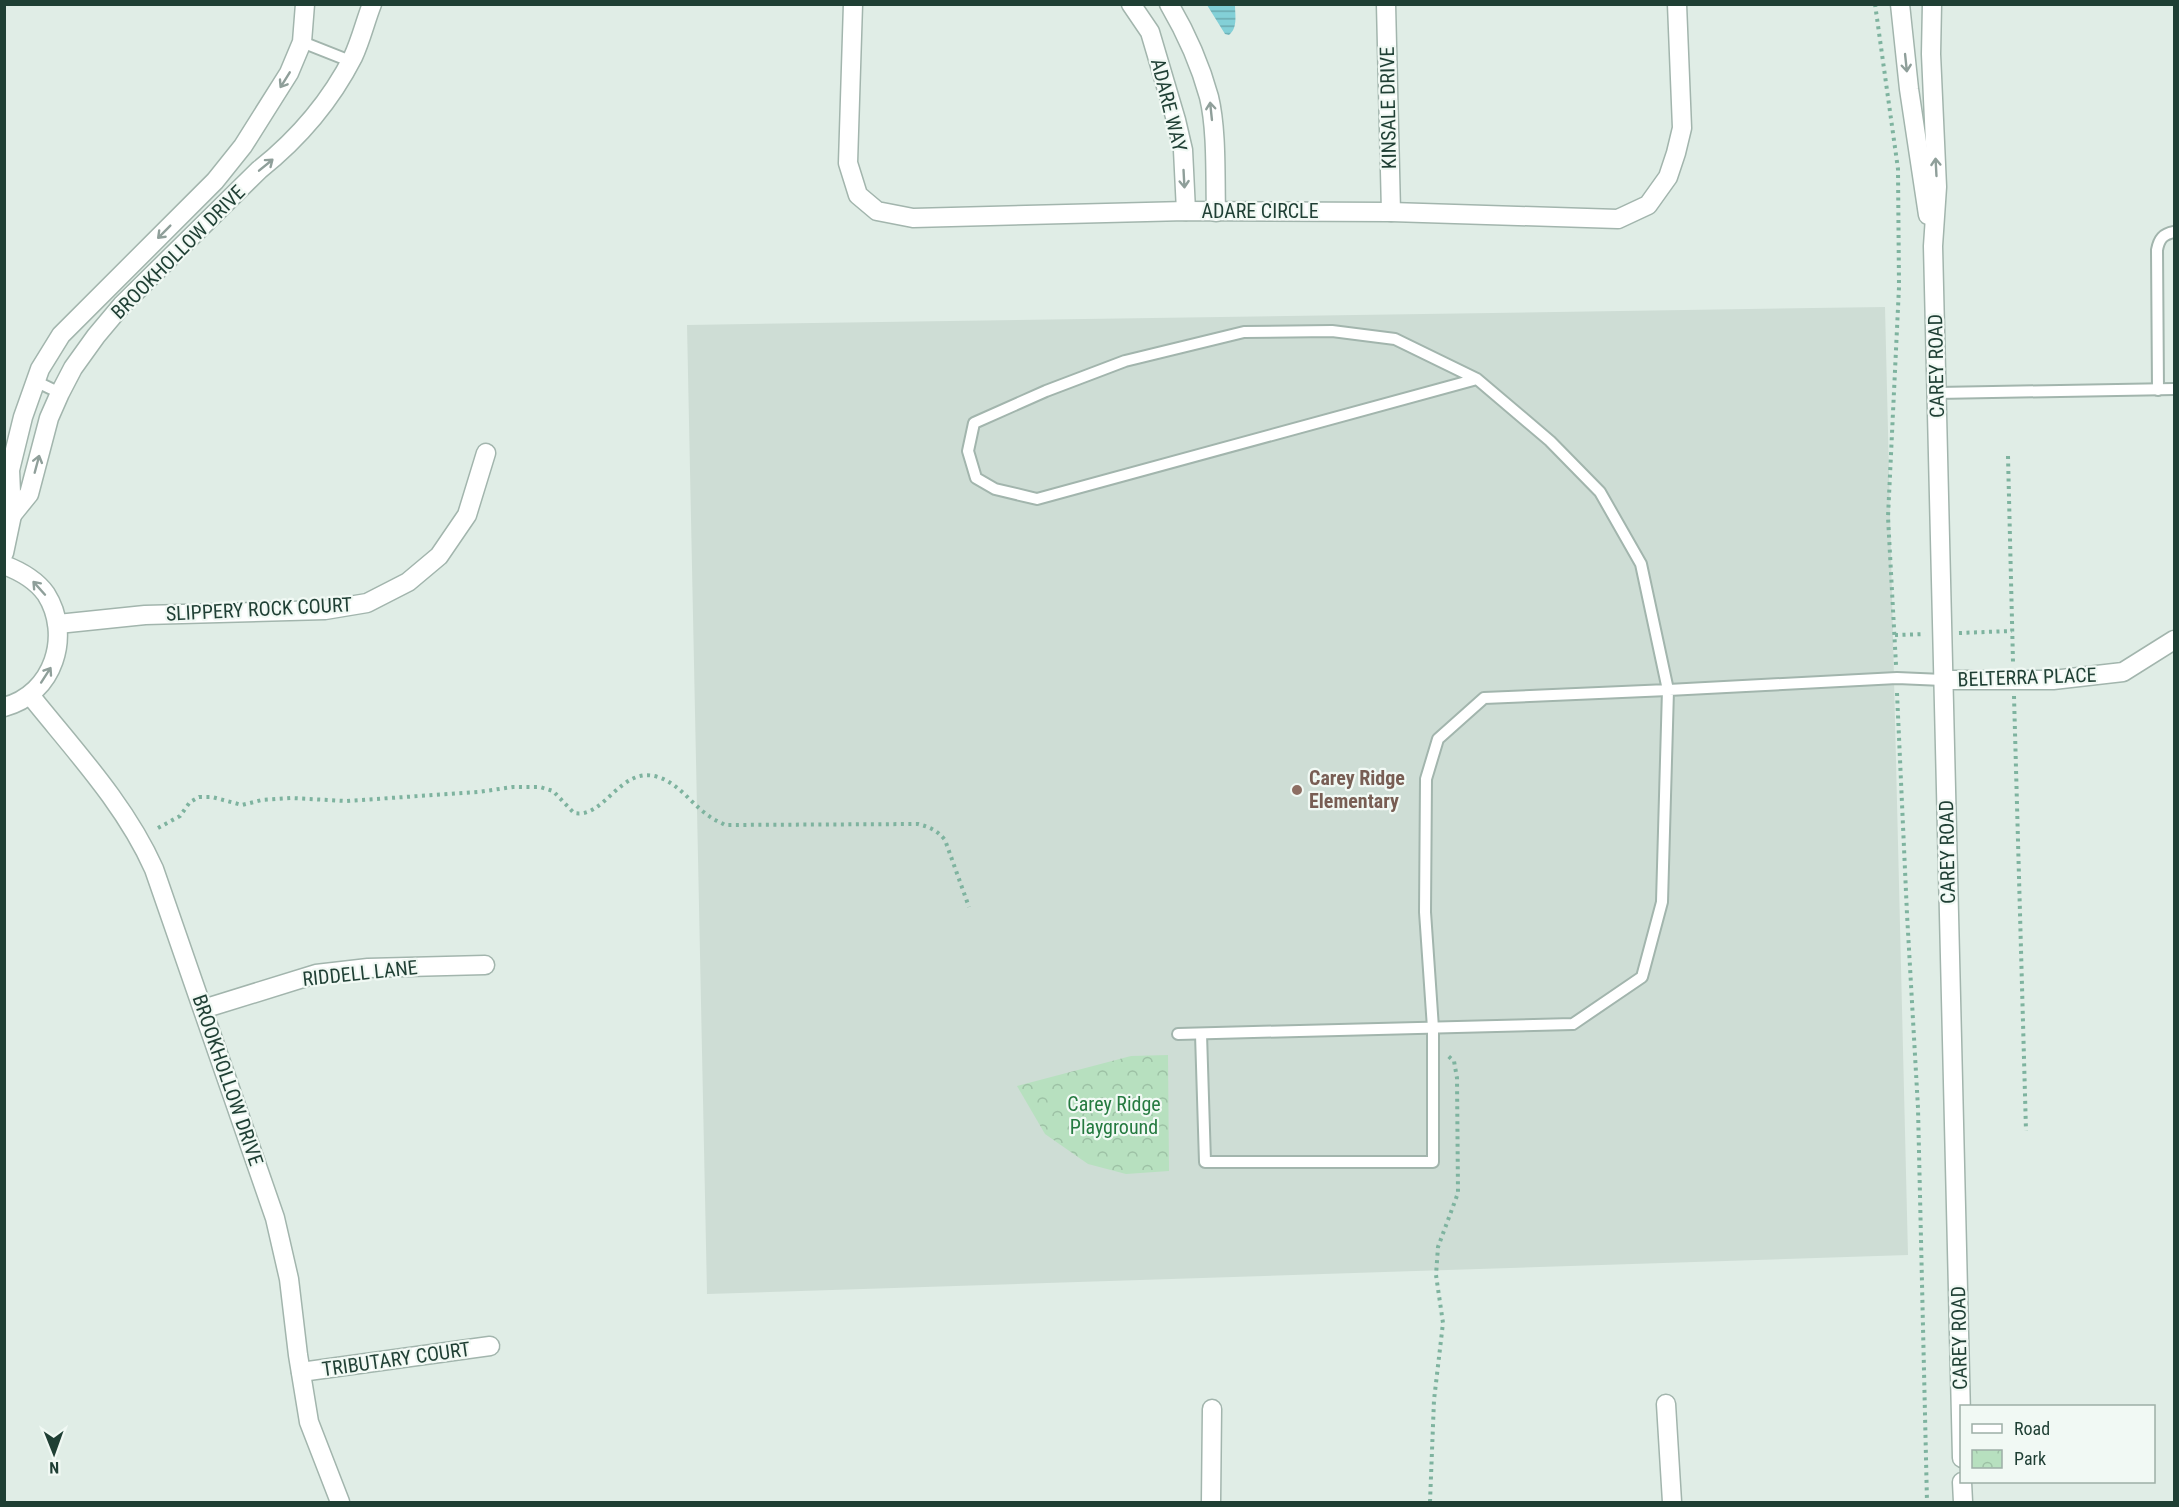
<svg xmlns="http://www.w3.org/2000/svg" width="2179" height="1507" viewBox="0 0 2179 1507" font-family="'Roboto Condensed',sans-serif">
  <defs>
    <pattern id="park-crowns" width="20" height="18" patternUnits="userSpaceOnUse" patternTransform="scale(1.5)"><rect width="20" height="18" fill="#b7e0bf"/><path d="M2 6a3 3 0 1 1 6 0M12 15a3 3 0 1 1 6 0" fill="none" stroke="#9dc1a5"/></pattern>
    <pattern id="water-rules" width="6" height="5" patternUnits="userSpaceOnUse" patternTransform="scale(1.5)"><rect width="6" height="5" fill="#83d0d7"/><path d="M0 2.5h6" fill="none" stroke="#6baaaf"/></pattern>
  </defs>
  <rect width="100%" height="100%" fill="#e0ede6"/>
  <!-- built -->
  <path fill="#ceddd5" d="M 1885,307 L 1908,1255 L 707,1294 L 687,325 Z"/>
  <!-- park -->
  <path fill="url(#park-crowns)" d="M 1168,1055 L 1169,1171 L 1126,1174 L 1088,1164 L 1045,1134 L 1017,1086 L 1131,1056 Z"/>
  <!-- water -->
  <path fill="url(#water-rules)" d="M 1207,5 L 1235,5 C 1235,15 1238,28 1229,35 L 1225,34 Z"/>
  <g fill="none" stroke-linecap="round" stroke-linejoin="round">
    <!-- service casing -->
    <g stroke="#a2b5ad" stroke-width="14">
      <g id="service">
        <path d="M 302,42 L 350,61"/>
        <path d="M 35,381 L 60,393"/>
        <path d="M 2158,390 L 2157,250 C 2159,239 2163,234 2174,232"/>
        <path d="M 1937,393 L 2174,389"/>
        <path d="M 1178,1034 L 1573,1024 L 1642,977 L 1662,902 L 1668,690 L 1897,678 L 1943,680"/>
        <path d="M 1201,1034 L 1205,1162 L 1433,1162 L 1433,1028 L 1425,912 L 1426,779 L 1438,739 L 1484,698 L 1668,690 L 1641,564 L 1600,492 L 1550,441 L 1477,379 L 1395,339 L 1332,331 L 1244,332 L 1125,361 L 1046,391 L 974,423 L 968,451 L 976,478 L 995,489 L 1037,499 L 1477,379"/>
      </g>
    </g>
    <!-- minor casing -->
    <g stroke="#a2b5ad" stroke-width="21">
      <g id="minor">
        <path d="M 853,4 L 848,163 L 858,195 L 877,211 L 913,218 L 1186,211 L 1391,212 L 1618,219 L 1648,205 L 1668,177 L 1676,153 L 1682,128 L 1677,4"/>
        <path d="M 1131,4 L 1150,32 L 1176,120 L 1183,150 L 1186,211"/>
        <path d="M 1169,4 C 1186,33 1200,64 1209,97 C 1217,130 1215,177 1216,212"/>
        <path d="M 1386,4 L 1391,212"/>
        <path d="M 12,515 L 29,494 L 49,418 L 60,393 L 73,368 L 96,336 L 122,305 L 259,170 C 298,139 330,102 353,57 C 361,40 365,22 372,4"/>
        <path d="M 4,553 L 12,515 L 10,470 L 23,417 L 40,369 L 61,335 L 215,181 L 243,146 L 289,73 L 302,42 L 305,4"/>
        <path d="M 4,565 C 20,571 36,580 46,594 C 72,635 54,694 4,707"/>
        <path d="M 58,624 L 145,615 L 325,610 L 367,603 L 408,582 L 439,556 L 467,515 L 486,453"/>
        <path d="M 1943,680 L 2053,680 L 2123,672 L 2174,640"/>
        <path d="M 30,695 C 74,750 125,804 154,869 L 275,1218 L 289,1279 L 298,1355 L 309,1422 L 340,1502"/>
        <path d="M 203,1009 L 316,974 L 368,968 L 485,965"/>
        <path d="M 301,1372 L 490,1346"/>
        <path d="M 1666,1404 L 1672,1502"/>
        <path d="M 1211,1502 L 1212,1409"/>
      </g>
    </g>
    <!-- tertiary casing -->
    <g stroke="#a2b5ad" stroke-width="21">
      <g id="tertiary">
        <path d="M 1900,4 L 1909,89 L 1928,215"/>
        <path d="M 1932,4 L 1931,54 L 1937,187 L 1933,246 L 1962,1458"/>
        <path d="M 1962,1482 L 1963,1502"/>
      </g>
    </g>
    <!-- path -->
    <g stroke="#7eb39f" stroke-width="4" stroke-dasharray="3 4.5" stroke-linecap="butt">
      <path d="M 1875,4 L 1898,169 L 1899,287 L 1888,517 L 1896,665"/>
      <path d="M 2008,456 L 2013,662"/>
      <path d="M 1959,633 L 2012,631"/>
      <path d="M 1895,635 L 1925,634"/>
      <path d="M 1897,693 L 1907,914 L 1918,1108 L 1927,1502"/>
      <path d="M 2014,696 L 2026,1131"/>
      <path d="M 158,828 L 180,816 L 190,802 L 199,797 L 212,797 L 242,805 L 262,800 L 291,798 L 346,801 L 478,792 L 513,787 L 540,787 L 553,791 L 574,813 C 605,819 620,765 658,777 C 680,784 691,804 709,816 C 714,820 720,822 725,825 L 918,824 C 929,827 937,830 945,840 L 969,907"/>
      <path d="M 1430,1502 L 1434,1400 L 1443,1323 L 1436,1275 L 1438,1247 L 1458,1193 L 1457,1078 L 1454,1061 L 1447,1055"/>
    </g>
    <!-- service -->
    <use href="#service" stroke="#fff" stroke-width="10"/>
    <!-- minor -->
    <use href="#minor" stroke="#fff" stroke-width="18"/>
    <!-- tertiary -->
    <use href="#tertiary" stroke="#fff" stroke-width="18"/>
  </g>
  <!-- one-way arrows -->
  <defs><path id="oneway-shaft" d="M-6 0H5M1.5-3L5.5 0L1.5 3" fill="none" stroke-width="1.6" stroke-linecap="round" stroke-linejoin="round" transform="scale(1.5)"/></defs>
  <g stroke="#8f9f9a">
    <use href="#oneway-shaft" transform="translate(1906 63) rotate(84)"/>
    <use href="#oneway-shaft" transform="translate(285 80) rotate(122)"/>
    <use href="#oneway-shaft" transform="translate(1211 111) rotate(-96)"/>
    <use href="#oneway-shaft" transform="translate(266 165) rotate(-39)"/>
    <use href="#oneway-shaft" transform="translate(1936 167) rotate(-93)"/>
    <use href="#oneway-shaft" transform="translate(1184 179) rotate(87)"/>
    <use href="#oneway-shaft" transform="translate(164 232) rotate(135)"/>
    <use href="#oneway-shaft" transform="translate(37 464) rotate(-75)"/>
    <use href="#oneway-shaft" transform="translate(39 588) rotate(-132)"/>
    <use href="#oneway-shaft" transform="translate(46 675) rotate(-57)"/>
  </g>
  <!-- markers -->
  <circle fill="#8d6e63" stroke="#f1f9f4" stroke-width="2" cx="1297" cy="790" r="6"/>
  <g text-anchor="middle" stroke-width="4.5" stroke-linejoin="round" paint-order="stroke">
    <!-- street labels -->
    <g font-size="20" fill="#1f3f34" stroke="#f1f9f4">
      <text transform="translate(1169 105) rotate(76)" y="7">ADARE WAY</text>
      <text transform="translate(1388 108) rotate(-91)" y="7">KINSALE DRIVE</text>
      <text x="1260" y="218">ADARE CIRCLE</text>
      <text transform="translate(178 252) rotate(-45)" y="7">BROOKHOLLOW DRIVE</text>
      <text transform="translate(1936 366) rotate(-91)" y="7">CAREY ROAD</text>
      <text transform="translate(259 609) rotate(-3)" y="7">SLIPPERY ROCK COURT</text>
      <text transform="translate(2027 677) rotate(-2)" y="7">BELTERRA PLACE</text>
      <text transform="translate(1947 852) rotate(-91)" y="7">CAREY ROAD</text>
      <text transform="translate(360 973) rotate(-6)" y="7">RIDDELL LANE</text>
      <text transform="translate(228 1080) rotate(71)" y="7">BROOKHOLLOW DRIVE</text>
      <text transform="translate(1959 1338) rotate(-91)" y="7">CAREY ROAD</text>
      <text transform="translate(396 1359) rotate(-8)" y="7">TRIBUTARY COURT</text>
    </g>
    <!-- education labels -->
    <g font-size="20" font-weight="bold" fill="#785e54" stroke="#f1f9f4" text-anchor="start">
      <text x="1309" y="785">Carey Ridge<tspan x="1309" dy="23">Elementary</tspan></text>
    </g>
    <!-- park labels -->
    <g font-size="20" fill="#257a40" stroke="#f1f9f4">
      <text x="1114" y="1111">Carey Ridge<tspan x="1114" dy="23">Playground</tspan></text>
    </g>
  </g>
  <!-- border -->
  <rect width="2179" height="1507" fill="none" stroke="#1f3f34" stroke-width="12"/>
  <!-- legend -->
  <rect x="1960" y="1405" width="195" height="78" fill="#f1f9f4" stroke="#9dafa7" stroke-width="1.5"/>
  <rect x="1972" y="1424" width="30" height="9" fill="#ffffff" stroke="#9dafa7" stroke-width="1.5"/>
  <text x="2014" y="1435" font-size="18" fill="#1f3f34">Road</text>
  <rect x="1972" y="1450" width="30" height="18" fill="url(#park-crowns)" stroke="#9dafa7" stroke-width="1.5"/>
  <text x="2014" y="1465" font-size="18" fill="#1f3f34">Park</text>
  <!-- north arrow -->
  <g transform="translate(54 1453) rotate(179)" stroke="#f1f9f4" stroke-width="4.5" paint-order="stroke">
  <path d="M0-4.5L10 22L0 15L-10 22Z" fill="#1f3f34"/>
  <text y="-9" font-size="16" font-weight="bold" text-anchor="middle" fill="#1f3f34">N</text>
  </g>
</svg>
